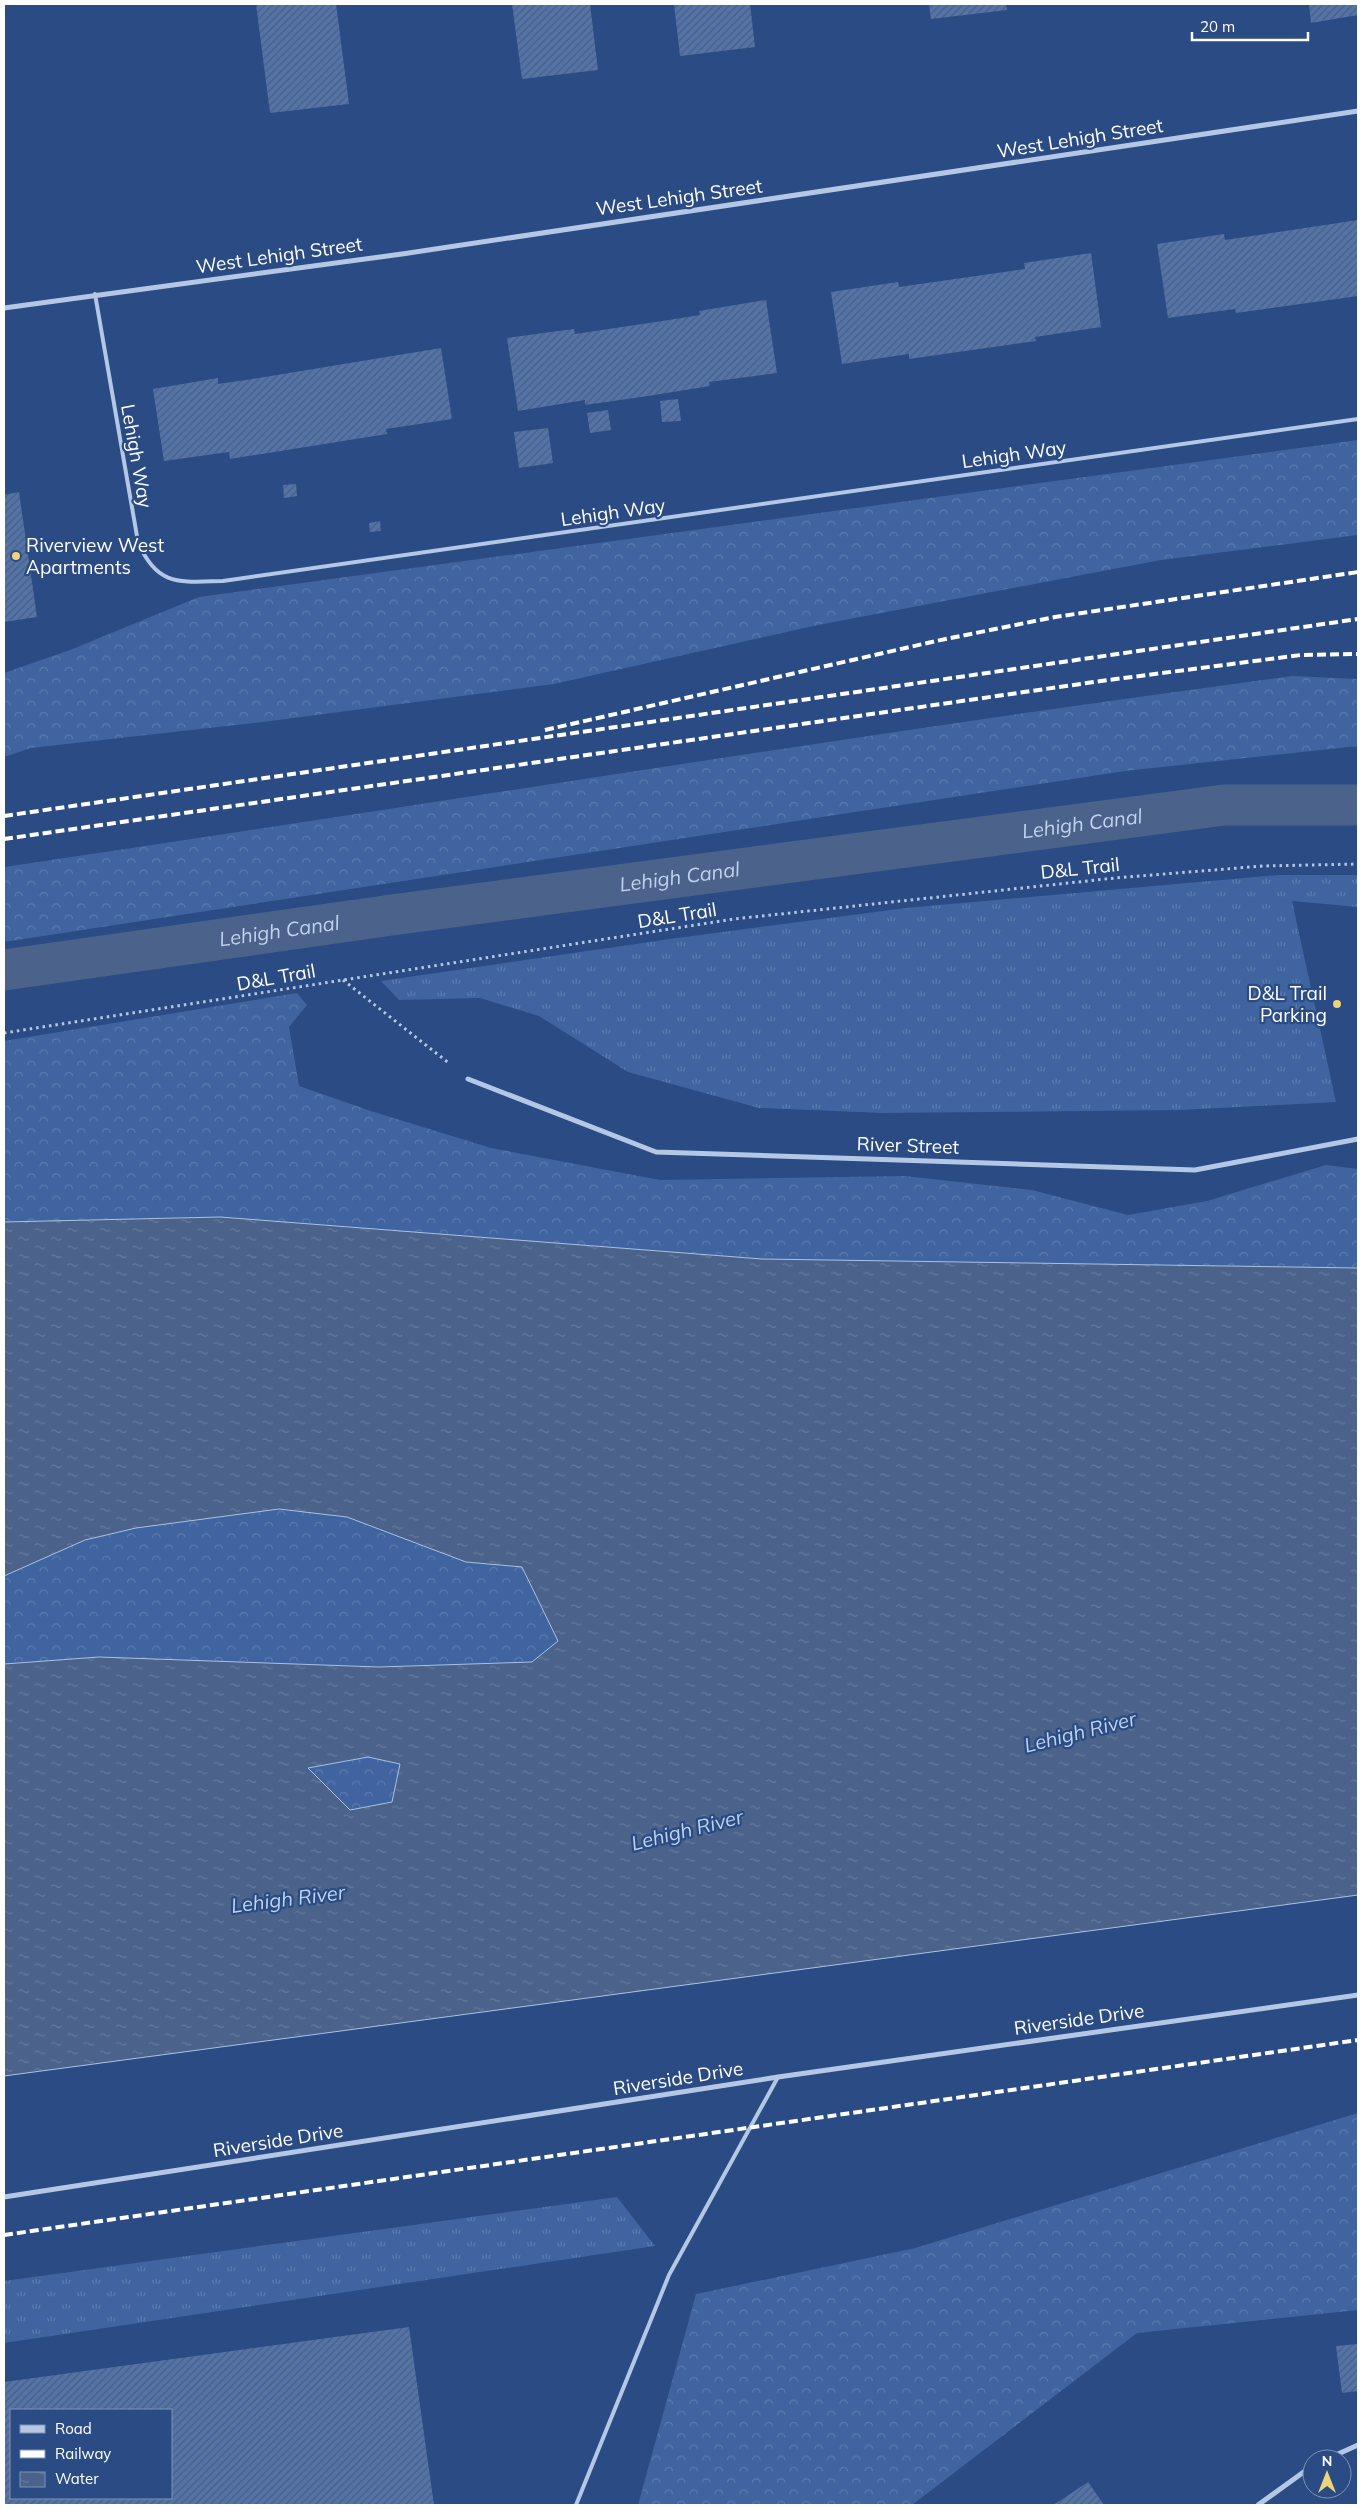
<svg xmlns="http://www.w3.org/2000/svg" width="1362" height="2509" viewBox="0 0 1362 2509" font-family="Mulish,sans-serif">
  <defs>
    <pattern id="grass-tufts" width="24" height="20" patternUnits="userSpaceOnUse" patternTransform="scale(1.25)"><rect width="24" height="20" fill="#3f649f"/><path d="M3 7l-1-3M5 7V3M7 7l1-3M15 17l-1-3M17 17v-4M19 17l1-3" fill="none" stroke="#5c7bad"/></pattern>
    <pattern id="forest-crowns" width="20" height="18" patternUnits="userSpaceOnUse" patternTransform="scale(1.25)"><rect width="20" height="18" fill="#3f649f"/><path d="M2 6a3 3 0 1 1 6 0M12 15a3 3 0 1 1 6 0" fill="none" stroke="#5c7bad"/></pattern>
    <pattern id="water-ripples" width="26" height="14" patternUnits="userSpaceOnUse" patternTransform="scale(1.25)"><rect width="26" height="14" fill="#4b638b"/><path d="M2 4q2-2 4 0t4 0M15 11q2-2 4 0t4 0" fill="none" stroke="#667a9c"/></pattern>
    <pattern id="building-hatch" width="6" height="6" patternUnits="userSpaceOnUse" patternTransform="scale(1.25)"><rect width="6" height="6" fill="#5374ab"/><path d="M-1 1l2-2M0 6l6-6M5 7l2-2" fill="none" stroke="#4f5e77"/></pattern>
  </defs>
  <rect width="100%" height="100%" fill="#2a4b83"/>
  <!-- grass -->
  <g fill="url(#grass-tufts)">
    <path d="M 1279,875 L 1358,875 L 1358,907 L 1292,901 L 1336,1102 L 1180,1110 L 883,1113 L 759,1108 L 628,1072 L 539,1016 L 480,998 L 399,1000 L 381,981 L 677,938 L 906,908 Z"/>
    <path d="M 617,2197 L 655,2246 L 4,2343 L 4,2281 Z"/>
  </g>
  <!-- forest -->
  <g fill="url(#forest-crowns)">
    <path d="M 1358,440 L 1358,535 L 1161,560 L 813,626 L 554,684 L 263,722 L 31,748 L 4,757 L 4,673 L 70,650 L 199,597 Z"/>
    <path d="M 1292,676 L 1358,679 L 1358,746 L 1125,771 L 4,942 L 4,867 C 433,804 862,733 1292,676 Z"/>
    <path d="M 297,993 L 307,1005 L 289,1027 L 299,1086 L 374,1112 L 491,1148 L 660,1180 L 905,1176 L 1032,1190 L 1128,1215 L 1207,1201 L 1326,1165 L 1358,1169 L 1358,1268 L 762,1259 L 220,1217 L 4,1222 L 4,1041 Z"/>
    <path d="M 279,1509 L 347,1517 L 466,1562 L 522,1567 L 559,1641 L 532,1662 L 379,1667 L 99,1657 L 4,1664 L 4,1576 L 85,1540 L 136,1528 Z"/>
    <path d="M 368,1757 L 400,1764 L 392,1802 L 350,1810 L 308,1768 Z"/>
    <path d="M 1358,2113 L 1358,2310 L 1137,2333 L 912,2505 L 638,2505 L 696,2294 L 915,2248 Z"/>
  </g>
  <!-- water -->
  <path fill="url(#water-ripples)" stroke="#a9c2e6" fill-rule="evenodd" d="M 220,1217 L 762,1259 L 1358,1268 L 1358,1895 L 4,2076 L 4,1664 L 99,1657 L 379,1667 L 532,1662 L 558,1641 L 522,1567 L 466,1562 L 347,1517 L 279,1509 L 136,1528 L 85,1540 L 4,1576 L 4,1222 ZM 368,1757 L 400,1764 L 392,1802 L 350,1810 L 308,1768 Z"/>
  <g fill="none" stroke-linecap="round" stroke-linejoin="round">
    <!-- canal -->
    <path stroke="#4b638b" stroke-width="41" id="s1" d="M 4,970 L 399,914 L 1224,805 L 1358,805"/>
  </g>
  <!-- building -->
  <g fill="url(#building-hatch)" fill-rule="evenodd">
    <path d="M 256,4 L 336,4 L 349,104 L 270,113 Z"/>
    <path d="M 512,4 L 590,4 L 598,70 L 522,79 Z"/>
    <path d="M 674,4 L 750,4 L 755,47 L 680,56 Z"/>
    <path d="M 929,4 L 1006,4 L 1007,10 L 931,19 Z"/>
    <path d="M 1309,4 L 1358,4 L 1358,15 L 1311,23 Z"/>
    <path d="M 1358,220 L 1358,296 L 1236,313 L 1235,309 L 1168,318 L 1157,244 L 1224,234 L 1225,240 Z"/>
    <path d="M 1091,253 L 1101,327 L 1035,337 L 1036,341 L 909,359 L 909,354 L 842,364 L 831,292 L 898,282 L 899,287 L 1025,269 L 1024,263 Z"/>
    <path d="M 766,300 L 777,373 L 709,382 L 710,386 L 648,396 L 585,405 L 585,400 L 518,411 L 507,338 L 574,329 L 575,334 L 669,320 L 700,315 L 699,311 Z"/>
    <path d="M 441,348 L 452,419 L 386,429 L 387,434 L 230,459 L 229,452 L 164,461 L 153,389 L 218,378 L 218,384 L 246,380 Z"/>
    <path d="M 678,399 L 681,421 L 662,422 L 660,401 Z"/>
    <path d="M 608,410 L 611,430 L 590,433 L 587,413 Z"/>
    <path d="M 548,428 L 553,463 L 519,468 L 514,432 Z"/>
    <path d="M 296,484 L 297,496 L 284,498 L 283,485 Z"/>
    <path d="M 19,492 L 37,617 L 4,622 L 4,495 Z"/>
    <path d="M 380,521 L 381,531 L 370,532 L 369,523 Z"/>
    <path d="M 409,2327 L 434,2505 L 4,2505 L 4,2382 ZM 11,2410 L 171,2410 L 171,2498 L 11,2498 Z"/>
    <path d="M 1358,2344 L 1358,2391 L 1342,2393 L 1336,2346 Z"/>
    <path d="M 1088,2482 L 1104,2505 L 1053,2505 L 1061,2500 Z"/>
  </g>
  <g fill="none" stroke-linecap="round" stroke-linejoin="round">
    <!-- path -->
    <g stroke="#b4c8e6" stroke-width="3" stroke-dasharray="2.5 4" stroke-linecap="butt">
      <path d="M 343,980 L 450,1064"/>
      <path d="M 4,1033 L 734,919 L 1115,878 L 1263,866 L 1358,864"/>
    </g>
    <!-- service -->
    <g stroke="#b4c8e6" stroke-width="4">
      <path d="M 95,294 L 138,542 C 157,587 180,582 223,581 L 1358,419"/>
      <path d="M 576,2505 L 669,2275 L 778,2077"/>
    </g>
    <!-- minor -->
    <g stroke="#b4c8e6" stroke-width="5">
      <path d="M 4,308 L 402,254 L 1358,111"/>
      <path d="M 468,1079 L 656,1152 L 1195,1170 L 1358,1139"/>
      <path d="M 4,2197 L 778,2077 L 1358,1995"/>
      <path d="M 1327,2459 L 1358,2445"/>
      <path d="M 1258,2505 L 1312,2466"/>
    </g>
    <!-- rail -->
    <g stroke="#fff" stroke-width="4" stroke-dasharray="9 4" stroke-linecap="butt">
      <path d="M 545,730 L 936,641 L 1055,617 L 1358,572"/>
      <path d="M 4,816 L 1358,619"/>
      <path d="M 4,839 L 1101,681 L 1301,655 L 1358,654"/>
      <path d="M 4,2235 L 1358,2040"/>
    </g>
  </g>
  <!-- markers -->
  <g fill="#edd37c" stroke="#2a4b83" stroke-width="2">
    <circle cx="16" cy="556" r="5"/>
    <circle cx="1337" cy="1004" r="5"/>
  </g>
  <g text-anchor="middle" stroke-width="4.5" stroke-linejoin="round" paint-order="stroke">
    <!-- street labels -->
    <g font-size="19" fill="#fff" stroke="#2a4b83">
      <text transform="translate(1080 138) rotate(-9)" y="7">West Lehigh Street</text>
      <text transform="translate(679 197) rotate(-8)" y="7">West Lehigh Street</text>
      <text transform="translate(279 255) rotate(-8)" y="7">West Lehigh Street</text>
      <text transform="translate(1014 454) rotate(-8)" y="7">Lehigh Way</text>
      <text transform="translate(137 456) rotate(80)" y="7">Lehigh Way</text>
      <text transform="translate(613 512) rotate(-8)" y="7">Lehigh Way</text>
      <text transform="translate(1080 868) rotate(-6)" y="7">D&amp;L Trail</text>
      <text transform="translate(677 915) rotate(-9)" y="7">D&amp;L Trail</text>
      <text transform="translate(276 977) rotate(-10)" y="7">D&amp;L Trail</text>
      <text transform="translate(908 1145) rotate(2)" y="7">River Street</text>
      <text transform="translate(1079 2019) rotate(-8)" y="7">Riverside Drive</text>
      <text transform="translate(678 2078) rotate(-9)" y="7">Riverside Drive</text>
      <text transform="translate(278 2140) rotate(-9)" y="7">Riverside Drive</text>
    </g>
    <!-- poi labels -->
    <g font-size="19" fill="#fff" stroke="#2a4b83" text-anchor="start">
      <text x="26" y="552">Riverview West<tspan x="26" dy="22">Apartments</tspan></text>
      <text x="1327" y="1000" text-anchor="end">D&amp;L Trail<tspan x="1327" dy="22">Parking</tspan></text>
    </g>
    <!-- water labels -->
    <g font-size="20" font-style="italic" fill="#bfd2ee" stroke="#2a4b83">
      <text dy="7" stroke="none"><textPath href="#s1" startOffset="1088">Lehigh Canal</textPath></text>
      <text dy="7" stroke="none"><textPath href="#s1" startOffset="682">Lehigh Canal</textPath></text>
      <text dy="7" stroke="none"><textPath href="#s1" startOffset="278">Lehigh Canal</textPath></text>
      <text transform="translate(1080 1732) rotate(-14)" y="7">Lehigh River</text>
      <text transform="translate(687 1830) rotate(-14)" y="7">Lehigh River</text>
      <text transform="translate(288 1899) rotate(-7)" y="7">Lehigh River</text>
    </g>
  </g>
  <!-- border -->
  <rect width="1362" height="2509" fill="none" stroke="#ffffff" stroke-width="10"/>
  <!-- legend -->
  <rect x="10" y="2409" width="162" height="90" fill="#2a4b83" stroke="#7f93b5"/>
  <rect x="20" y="2425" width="25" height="8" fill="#b4c8e6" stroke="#7f93b5"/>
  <text x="55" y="2434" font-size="15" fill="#ffffff">Road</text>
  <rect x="20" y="2450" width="25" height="8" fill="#ffffff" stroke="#7f93b5"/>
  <text x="55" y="2459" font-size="15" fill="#ffffff">Railway</text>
  <rect x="20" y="2472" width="25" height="15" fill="url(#water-ripples)" stroke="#7f93b5"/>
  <text x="55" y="2484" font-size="15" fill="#ffffff">Water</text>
  <!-- north arrow -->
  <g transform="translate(1327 2474)"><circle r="24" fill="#2a4b83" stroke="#7f93b5"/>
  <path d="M0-4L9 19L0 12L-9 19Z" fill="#edd37c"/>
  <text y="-8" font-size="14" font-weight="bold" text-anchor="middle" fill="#ffffff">N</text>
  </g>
  <!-- scale -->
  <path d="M1192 32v8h116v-8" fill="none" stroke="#ffffff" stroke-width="2.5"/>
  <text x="1200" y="32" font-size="15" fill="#ffffff" stroke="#2a4b83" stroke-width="4" paint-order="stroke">20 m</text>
</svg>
